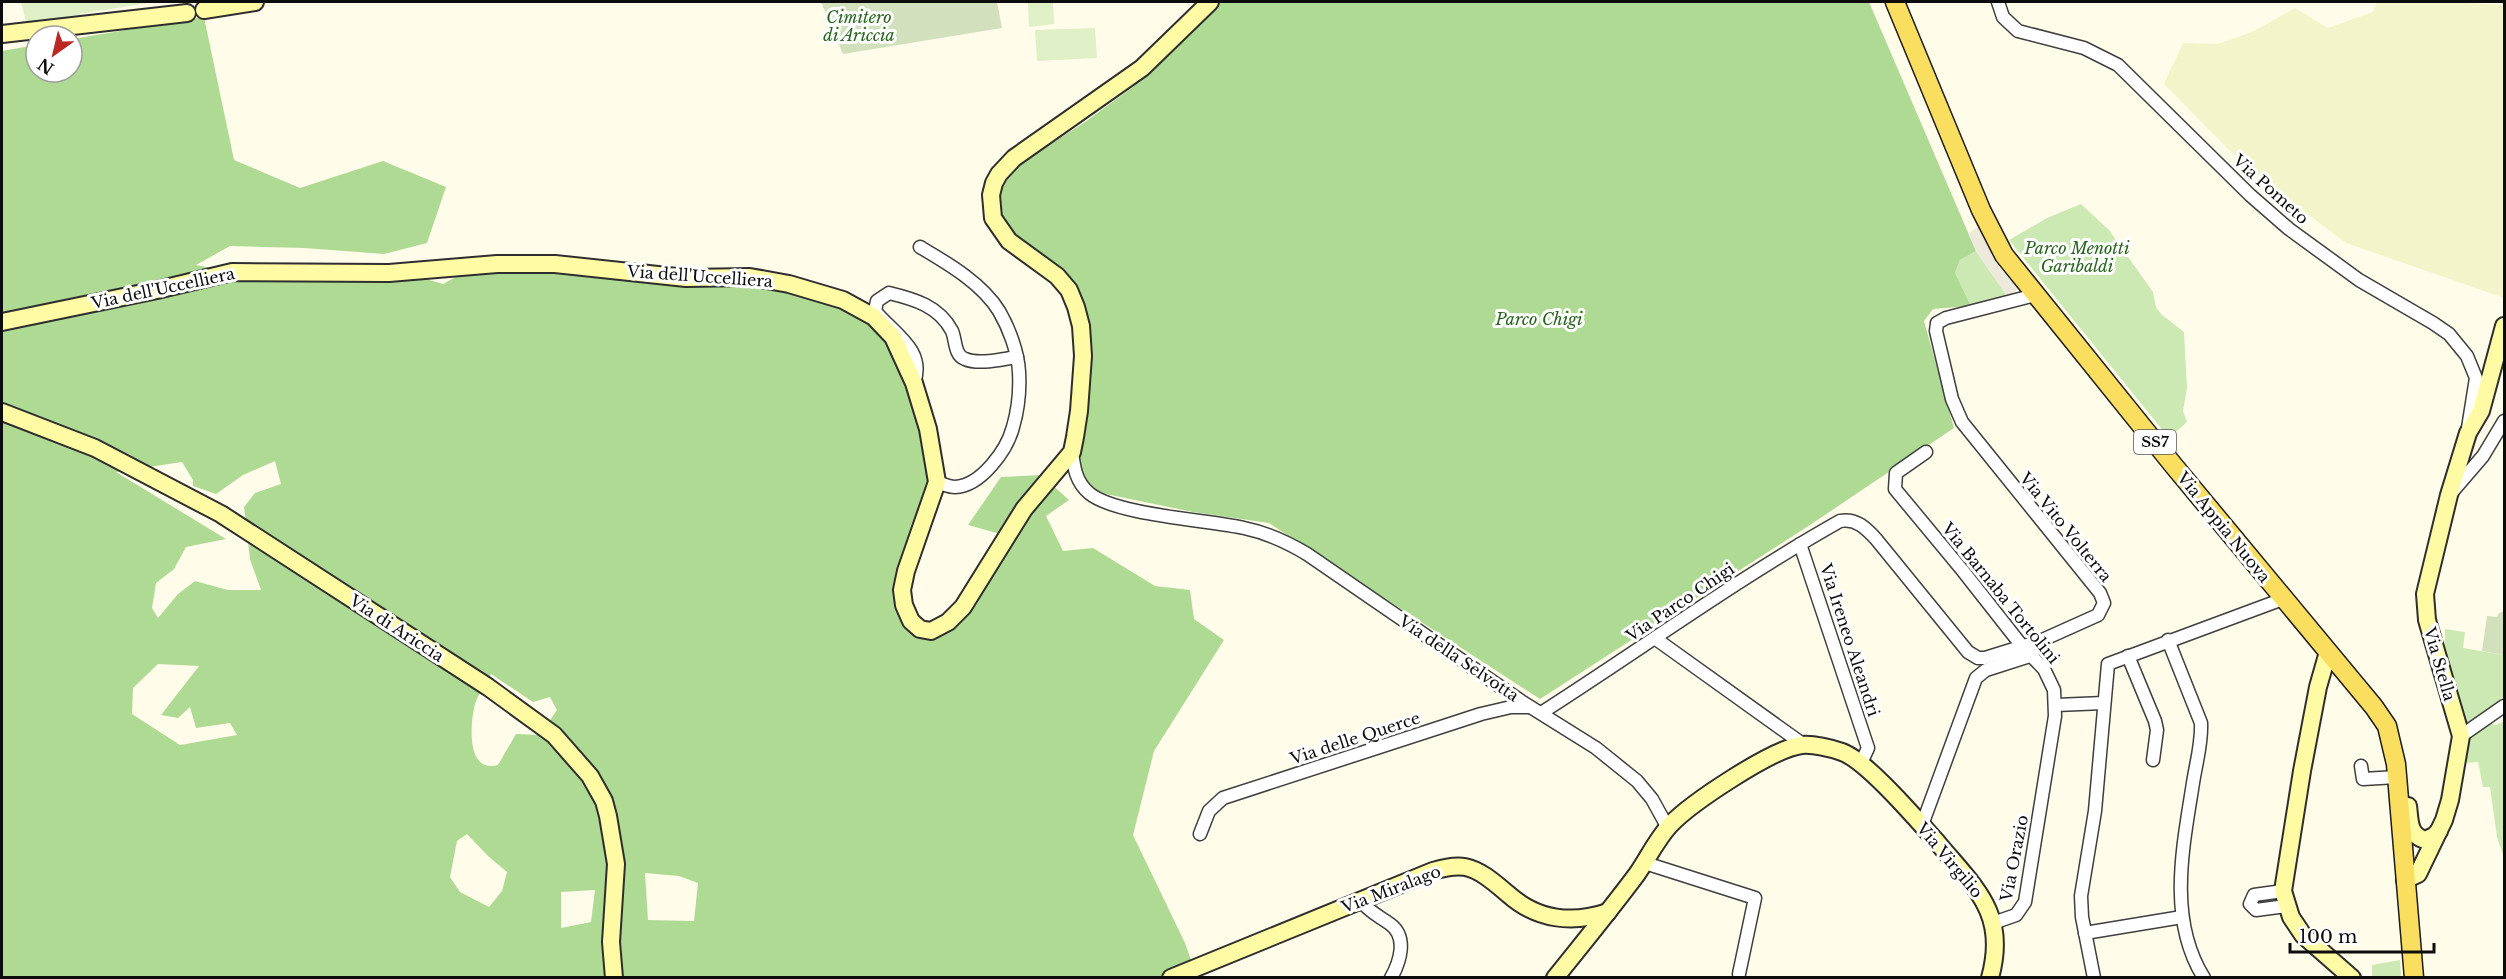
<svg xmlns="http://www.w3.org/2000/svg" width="2506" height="979" viewBox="0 0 2506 979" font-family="'Libre Baskerville',serif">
  <rect width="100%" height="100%" fill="#fffcea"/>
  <!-- farmland -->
  <path fill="#f4f4cb" d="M 2377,2 L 2447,2 L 2504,5 L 2504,298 L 2346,243 L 2277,191 L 2229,150 L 2164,84 L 2183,43 L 2217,44 L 2252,32 L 2295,8 L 2328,28 L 2373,12 Z"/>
  <!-- green -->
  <g fill="#cce9b4">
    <path d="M 2081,204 L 2109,230 L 2153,292 L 2156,307 L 2161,314 L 2184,332 L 2187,388 L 2183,411 L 2187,422 L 2169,438 L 2009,240 L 2047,218 Z"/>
    <path d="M 1976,251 L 2007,296 L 1971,306 L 1955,273 L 1960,260 Z"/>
    <path d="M 2445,629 L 2465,632 L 2463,648 L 2504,655 L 2504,696 L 2465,727 L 2445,646 Z"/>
    <path d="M 2504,721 L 2504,858 L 2497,837 L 2490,787 L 2483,787 L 2478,762 L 2464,763 L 2470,738 L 2489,723 L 2496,725 Z"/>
    <path d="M 2400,960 L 2401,977 L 2372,977 L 2372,965 Z"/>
  </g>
  <!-- forest -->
  <g fill="#afda94" fill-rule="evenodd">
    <path d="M 1221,2 L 1869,2 L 1976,251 L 1960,260 L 1955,273 L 1971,306 L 1933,309 L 1924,321 L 1954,428 L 1810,525 L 1540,699 L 1269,523 L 1193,512 L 1096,492 L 1084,477 L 1077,453 L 1090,383 L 1088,326 L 1078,288 L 1050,264 L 1017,242 L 997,215 L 1001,186 L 1023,162 L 1085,122 L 1133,87 Z"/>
    <path d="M 204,17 L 234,160 L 300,188 L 383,161 L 446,187 L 427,243 L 384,254 L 304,248 L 230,246 L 196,265 L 248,275 L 384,282 L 402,272 L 443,284 L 478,265 L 789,284 L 886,328 L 937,473 L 911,554 L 907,614 L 937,629 L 1008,536 L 968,525 L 1001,477 L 1041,475 L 1069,500 L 1046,516 L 1063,551 L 1093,548 L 1155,586 L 1190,590 L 1194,619 L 1224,640 L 1154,751 L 1133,835 L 1185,943 L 1197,977 L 2,977 L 2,51 L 36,45 L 36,72 L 72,72 L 72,39 ZM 275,461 L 281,484 L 255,493 L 244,507 L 250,559 L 261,590 L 228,590 L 195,581 L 178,594 L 158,618 L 152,608 L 156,583 L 174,569 L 186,547 L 226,539 L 116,472 L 182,462 L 193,480 L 193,486 L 216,494 L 243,475 ZM 158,664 L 199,666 L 161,715 L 178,718 L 190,707 L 196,728 L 230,723 L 237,735 L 180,745 L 132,714 L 133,688 ZM 491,674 L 533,702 L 550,697 L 557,710 L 540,735 L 516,734 L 498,765 C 466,774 470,724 475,704 C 478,694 486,683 491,674 ZM 467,834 L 488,856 L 507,872 L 502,891 L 489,907 L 460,892 L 450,877 L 457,841 ZM 645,873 L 679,876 L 698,883 L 694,921 L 648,920 ZM 595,890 L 591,922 L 561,928 L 561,892 Z"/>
  </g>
  <!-- cemetery -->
  <g fill="#d2e0bd">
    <path d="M 821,2 L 997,2 L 1002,28 L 843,54 Z"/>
    <path d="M 2504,611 L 2504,655 L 2482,651 L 2487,616 L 2497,617 L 2499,613 Z"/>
  </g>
  <!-- pitch -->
  <g fill="#dff0c6">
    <path d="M 21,2 L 155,2 L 80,14 L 80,18 L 27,26 Z"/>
    <path d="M 1028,2 L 1053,2 L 1054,24 L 1029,27 Z"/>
    <path d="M 1095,28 L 1097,58 L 1037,61 L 1035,30 Z"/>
  </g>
  <!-- plaza -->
  <path fill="#eeeadb" d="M 1981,226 L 1994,252 L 1991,254 L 2003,272 L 2006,271 L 2019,288 L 2012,294 L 2007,296 L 1976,251 L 1968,233 Z"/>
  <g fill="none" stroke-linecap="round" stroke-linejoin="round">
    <!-- street casing -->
    <g stroke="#3f3f3f" stroke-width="15">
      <g id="street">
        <path d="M 1998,2 L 2003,17 L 2018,31 L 2084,48 L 2118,65 L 2250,195 L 2289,229 L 2359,280 L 2433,323 L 2449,334 L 2467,356 L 2476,378 L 2468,428"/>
        <path d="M 920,247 C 947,263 982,283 999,311 C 1009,328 1018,352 1019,372 C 1020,389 1018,410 1013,427 C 1007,450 981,486 955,487 C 949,487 943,484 937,482"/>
        <path d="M 914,383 C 926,350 894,334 875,311 L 877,301 L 889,293 C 914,299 939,306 952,331 C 956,340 954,355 965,359 C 979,365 1002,359 1017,357"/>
        <path d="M 1072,452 C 1074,468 1076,482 1089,493 C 1115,515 1208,520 1244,528 C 1268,533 1287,542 1307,554 L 1521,701 L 1596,748 L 1637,781 L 1652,799 L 1668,828"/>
        <path d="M 1926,452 L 1896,473 L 1895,489 L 1963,571 L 2022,646 L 2044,669 L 2054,690 L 2055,716 L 2025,902 L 2016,915 L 1993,923"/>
        <path d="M 2452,492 L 2483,456 L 2504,421"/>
        <path d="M 1800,544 L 1868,748 L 1861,763"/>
        <path d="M 1656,639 L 1804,745"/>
        <path d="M 2168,640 L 2201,723 C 2202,744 2196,763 2193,783 C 2183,847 2167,919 2204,978"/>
        <path d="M 2128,656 L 2155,721 L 2157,730 L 2153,760"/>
        <path d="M 2056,705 L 2104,703"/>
        <path d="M 1541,713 C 1641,649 1737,579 1840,521 C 1856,518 1866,528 1876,539 L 1968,652 L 1978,658 L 1985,658 L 2040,641 L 2098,615 L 2104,603 L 2100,593 L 1962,422 L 1952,399 L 1936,331 L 1937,323 L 1946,318 L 2035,295"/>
        <path d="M 2461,736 L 2504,706"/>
        <path d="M 2361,766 L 2363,779 L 2397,777"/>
        <path d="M 1922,825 L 1976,678 L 1986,670 L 2033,655"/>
        <path d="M 1200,834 L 1209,811 L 1223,798 L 1481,714 L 1511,707 L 1529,707"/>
        <path d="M 1645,863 L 1755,898 L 1739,974"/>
        <path d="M 2283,891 L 2254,895 L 2250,904 L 2256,910 L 2286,906"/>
        <path d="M 1360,900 C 1369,912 1379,916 1390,924 C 1408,937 1400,962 1391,978"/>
        <path d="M 2085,933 L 2182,917"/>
        <path d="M 2094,978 L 2082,917 L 2081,896 L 2095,811 L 2108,664 L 2283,599"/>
      </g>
    </g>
    <!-- secondary casing -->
    <g stroke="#2e2e2e" stroke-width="20">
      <g id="secondary">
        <path d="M 204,10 L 255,2"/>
        <path d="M 2,34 L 187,13"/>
        <path d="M 2,322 L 157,290 L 232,272 L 389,273 L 497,264 L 555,264 L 686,278 L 750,277 L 789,284 L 843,300 L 874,317 L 893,337 L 914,383 L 928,429 L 937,482 L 906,571 L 902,590 L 904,605 L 911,621 L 920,629 L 931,631 L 948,622 L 963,607 L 1024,509 L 1072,452 L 1075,437 L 1079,411 L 1083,356 L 1081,326 L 1076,307 L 1069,290 L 1057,276 L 1009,241 L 993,218 L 991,195 L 994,183 L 999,174 L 1014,158 L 1142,68 L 1210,2"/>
        <path d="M 2,412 L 95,448 L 221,514 L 488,687 L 554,735 L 590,776 L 604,801 L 608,816 L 616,864 L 611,942 L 614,978"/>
        <path d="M 2328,652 L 2318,687 L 2302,771 L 2283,891 L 2291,917 L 2303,935 L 2352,978"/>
        <path d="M 2408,806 C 2410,820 2408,835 2425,840 L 2434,836 L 2439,831"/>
        <path d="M 2405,880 L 2418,874 L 2444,820 L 2450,800 L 2461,736 L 2427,620 L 2425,594 L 2449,495 L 2468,433 L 2481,411 L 2504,326"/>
        <path d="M 1171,978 L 1433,871 C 1443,868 1454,865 1465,867 C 1481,870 1496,884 1508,894 C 1537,920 1572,924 1608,912"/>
        <path d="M 1555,978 C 1583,943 1611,909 1637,874 C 1648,858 1657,839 1670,825 C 1691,803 1773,748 1802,745 C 1813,744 1831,748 1842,752 C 1867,761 1917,820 1937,842 C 1975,888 2008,913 1990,978"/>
      </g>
    </g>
    <!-- primary casing -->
    <g stroke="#1d1d1d" stroke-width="21">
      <path id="primary" d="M 1895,2 L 1981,210 L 2004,255 L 2174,466 L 2374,707 L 2387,726 L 2396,764 L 2414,978"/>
    </g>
    <!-- street -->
    <use href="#street" stroke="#fff" stroke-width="12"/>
    <!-- secondary -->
    <use href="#secondary" stroke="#fffba5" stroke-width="16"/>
    <!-- primary -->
    <use href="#primary" stroke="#fade60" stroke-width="18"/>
  </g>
  <g text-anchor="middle" stroke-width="6" stroke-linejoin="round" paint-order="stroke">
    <!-- shield labels -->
    <rect fill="#fff" stroke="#555" stroke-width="1.5" x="2134" y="430" width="42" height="24" rx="4.5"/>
    <g font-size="15" font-weight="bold" fill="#0c0c0c">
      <text x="2155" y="447">SS7</text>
    </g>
    <!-- park labels -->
    <g font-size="16" font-style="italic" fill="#26631c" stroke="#fff">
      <text x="859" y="23">Cimitero<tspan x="859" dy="18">di Ariccia</tspan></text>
      <text x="2077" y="254">Parco Menotti<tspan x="2077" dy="18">Garibaldi</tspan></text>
      <text x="1539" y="325">Parco Chigi</text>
    </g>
    <!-- street labels -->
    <g font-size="16" fill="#0c0c0c" stroke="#fff">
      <text transform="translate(2271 189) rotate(42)" y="6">Via Pometo</text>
      <text transform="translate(700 276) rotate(4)" y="6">Via dell'Uccelliera</text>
      <text transform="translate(163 288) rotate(-12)" y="6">Via dell'Uccelliera</text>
      <text transform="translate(2066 527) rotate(51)" y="6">Via Vito Volterra</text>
      <text transform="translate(2224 527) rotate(51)" y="6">Via Appia Nuova</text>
      <text transform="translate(2001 593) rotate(51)" y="6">Via Barnaba Tortolini</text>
      <text transform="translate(1680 602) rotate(-34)" y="6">Via Parco Chigi</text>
      <text transform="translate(397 628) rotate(33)" y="6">Via di Ariccia</text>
      <text transform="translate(1850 640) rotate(72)" y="6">Via Ireneo Aleandri</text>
      <text transform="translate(1459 658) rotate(34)" y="6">Via della Selvotta</text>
      <text transform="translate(2440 664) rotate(74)" y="6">Via Stella</text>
      <text transform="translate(1355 738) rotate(-18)" y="6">Via delle Querce</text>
      <text transform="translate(2014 858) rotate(-79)" y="6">Via Orazio</text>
      <text transform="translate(1950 860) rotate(50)" y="6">Via Virgilio</text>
      <text transform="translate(1391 889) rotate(-21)" y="6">Via Miralago</text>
    </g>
  </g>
  <!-- border -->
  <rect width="2506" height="979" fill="none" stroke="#0c0c0c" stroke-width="6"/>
  <!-- north arrow -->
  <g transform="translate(54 54) rotate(214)"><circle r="28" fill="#ffffff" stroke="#9e9e9e" stroke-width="1.5"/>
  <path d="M0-4.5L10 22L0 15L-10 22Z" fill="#bc2623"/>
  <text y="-9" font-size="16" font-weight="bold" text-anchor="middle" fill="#0c0c0c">N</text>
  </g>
  <!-- scale -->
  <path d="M2290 943v9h144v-9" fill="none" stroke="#0c0c0c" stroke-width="3"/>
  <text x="2299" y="943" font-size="18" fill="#0c0c0c" stroke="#ffffff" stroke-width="4.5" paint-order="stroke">100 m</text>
</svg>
